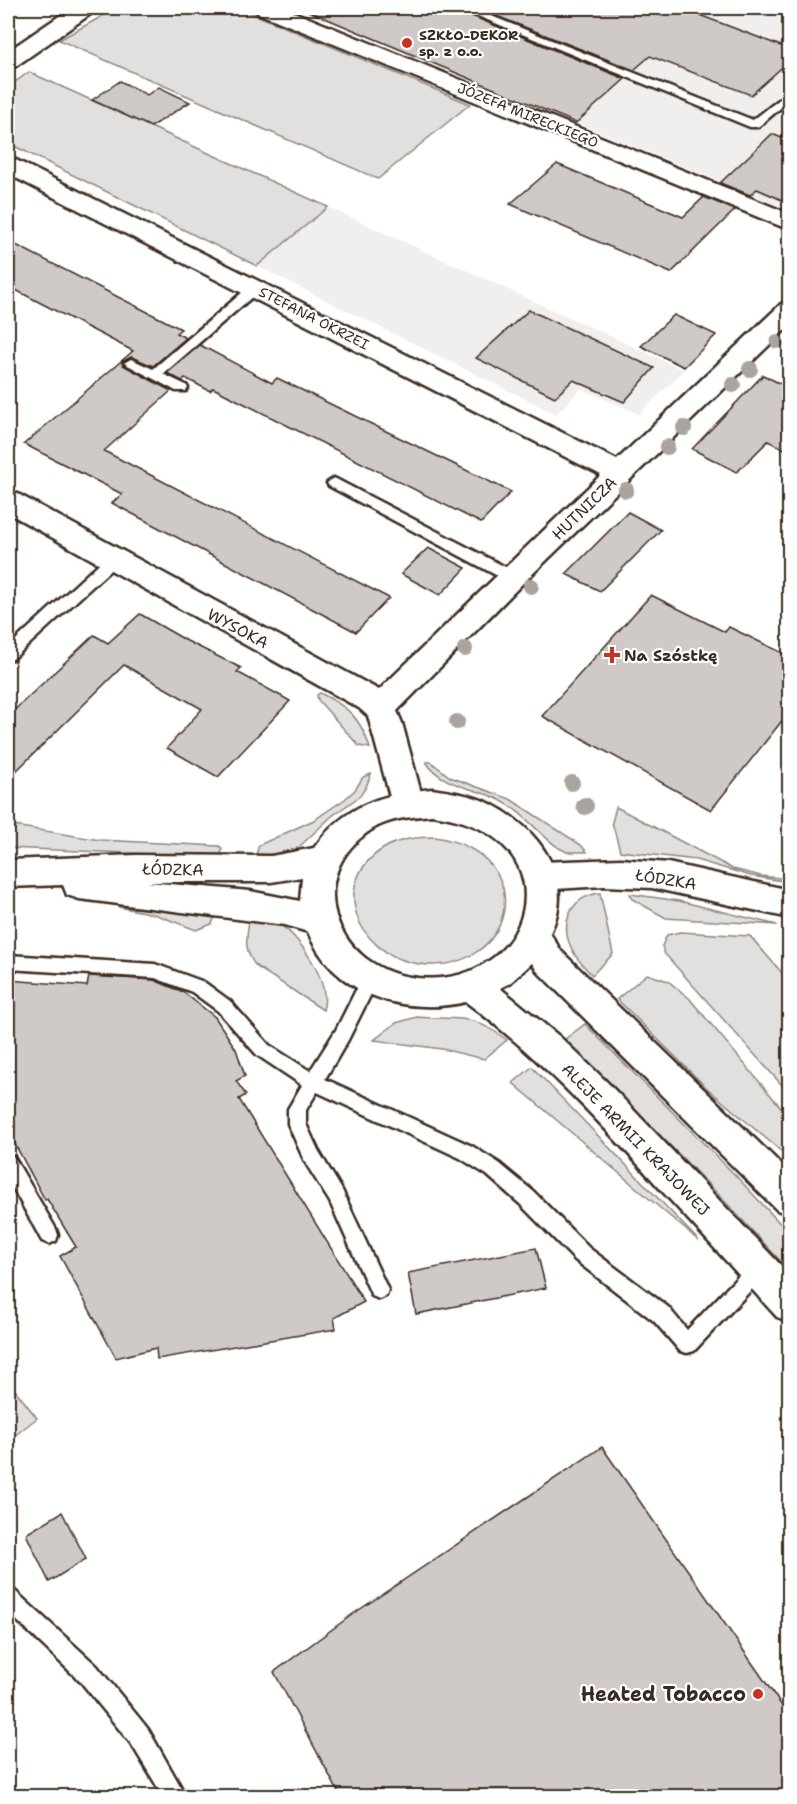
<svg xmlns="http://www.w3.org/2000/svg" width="797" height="1804" viewBox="0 0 797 1804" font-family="'Shantell Sans',sans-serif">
  <rect width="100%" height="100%" fill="#fff"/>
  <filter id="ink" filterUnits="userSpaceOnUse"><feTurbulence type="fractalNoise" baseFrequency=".0167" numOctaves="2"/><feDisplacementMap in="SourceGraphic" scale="12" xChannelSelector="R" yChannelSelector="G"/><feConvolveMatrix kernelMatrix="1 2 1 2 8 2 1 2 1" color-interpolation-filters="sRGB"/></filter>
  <g filter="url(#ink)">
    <!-- built -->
    <g fill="#f1efee">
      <path d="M 300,8 L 789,8 L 789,210 L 436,65 Z"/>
      <path d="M 328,207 L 684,370 L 639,414 L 581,389 L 556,414 L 257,266 Z"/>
    </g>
    <!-- green -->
    <g fill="#e2e0de" stroke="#8e857e" stroke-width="1.5">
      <path d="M 117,8 L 239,8 L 470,104 L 378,179 L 59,40 Z"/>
      <path d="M 29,72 L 328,207 L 257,266 L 8,143 L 8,87 Z"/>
      <path d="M 320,693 C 348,707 360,717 370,748 L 359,746 L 318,700 L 317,695 Z"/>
      <path d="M 426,762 L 431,762 L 450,777 L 510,799 L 581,845 L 587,852 L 567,852 L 559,848 C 537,833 524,812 500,800 C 475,787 444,788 426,762 Z"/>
      <path d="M 371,774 L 366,787 L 360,796 L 332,816 L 299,847 L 283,855 L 255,858 L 259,845 L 314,820 L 345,799 L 355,790 L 363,777 Z"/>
      <path d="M 616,807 L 733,869 L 761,876 L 789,879 L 789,882 L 751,876 L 696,860 L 620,851 L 612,822 Z"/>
      <path d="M 8,825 L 100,840 L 219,846 L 222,848 L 221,857 L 8,848 Z"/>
      <path d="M 435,837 C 544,855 514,976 419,964 C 354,955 326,877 390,845 C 404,838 420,837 435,837 Z"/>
      <path d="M 600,893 L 613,954 L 592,975 C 586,968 578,961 574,953 C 558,926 569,897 600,893 Z"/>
      <path d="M 630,894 L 679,901 L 777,925 L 666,918 L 632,899 Z"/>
      <path d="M 118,907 L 216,914 L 212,924 L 196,930 L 154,914 Z"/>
      <path d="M 250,915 C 258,918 269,919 277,923 C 300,935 332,984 323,1010 L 257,967 C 242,951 247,935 250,915 Z"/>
      <path d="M 680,932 L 750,936 L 789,981 L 789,1093 L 664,953 L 662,946 L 667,935 Z"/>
      <path d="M 647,974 L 668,981 L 689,998 L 789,1117 L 789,1158 L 708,1089 L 617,999 Z"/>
      <path d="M 417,1017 C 460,1021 468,1011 507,1040 L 484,1059 L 442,1049 L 374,1040 L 396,1023 Z"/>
      <path d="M 585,1024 L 738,1178 L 789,1233 L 789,1270 L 718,1194 L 565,1039 Z"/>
      <path d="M 532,1067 L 699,1241 L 513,1083 Z"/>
      <path d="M 8,1381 L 37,1418 L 8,1441 Z"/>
    </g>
    <!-- building -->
    <g fill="#cfcac7" stroke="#3b2a1e" stroke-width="1.5">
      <path d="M 301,8 L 456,8 L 457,10 L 625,79 L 576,123 Z"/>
      <path d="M 476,8 L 681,8 L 789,49 L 789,61 L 751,95 L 650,56 L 634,70 Z"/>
      <path d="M 120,81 L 147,95 L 159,87 L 190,102 L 151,127 L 92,100 Z"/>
      <path d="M 772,134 L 789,141 L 789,203 L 757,189 L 750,195 L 720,183 Z"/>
      <path d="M 557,164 L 683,217 L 704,197 L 735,210 L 671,273 L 510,204 Z"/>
      <path d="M 8,241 L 181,329 L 176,333 L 186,338 L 153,366 L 132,357 L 122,362 L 123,365 L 171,391 L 104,451 L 389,598 L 356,632 L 112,503 L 122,494 L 24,444 L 133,351 L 8,286 Z"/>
      <path d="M 529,310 L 654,368 L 624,402 L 573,380 L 555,397 L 476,358 Z"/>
      <path d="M 674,315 L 716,335 L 684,367 L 641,346 Z"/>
      <path d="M 200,345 L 272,383 L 277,378 L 511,492 L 481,523 L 213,388 L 210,391 L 185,378 L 182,381 L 167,373 Z"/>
      <path d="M 763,375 L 789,388 L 789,451 L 768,441 L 737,472 L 692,449 Z"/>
      <path d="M 628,512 L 661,530 L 600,591 L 566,574 Z"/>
      <path d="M 428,548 L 466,568 L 440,595 L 401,574 Z"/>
      <path d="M 651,595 L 725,632 L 729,627 L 789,656 L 789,712 L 711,810 L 542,716 Z"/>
      <path d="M 140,614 L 187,641 L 241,668 L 237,672 L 290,701 L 218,777 L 167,748 L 202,709 L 124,665 L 8,779 L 8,716 L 94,635 L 108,643 Z"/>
      <path d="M 89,976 L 154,980 L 183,992 L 215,1017 L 236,1049 L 245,1076 L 236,1081 L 246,1095 L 239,1099 L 364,1302 L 334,1318 L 336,1329 L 157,1359 L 156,1348 L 116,1358 L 60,1256 L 76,1247 L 47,1199 L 45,1200 L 8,1131 L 8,980 L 87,986 Z"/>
      <path d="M 536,1248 L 546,1288 L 416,1314 L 408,1273 Z"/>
      <path d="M 602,1447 L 789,1716 L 789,1797 L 341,1797 L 274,1672 L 353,1614 Z"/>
      <path d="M 62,1512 L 86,1559 L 49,1582 L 26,1534 Z"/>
    </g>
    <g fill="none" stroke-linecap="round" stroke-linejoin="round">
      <!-- lane casing -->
      <g stroke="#3b2a1e" stroke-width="5">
        <g id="lane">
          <path d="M 458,8 L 471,8 L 753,120 L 790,91 L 790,100 L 758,127 L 750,127 Z"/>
          <path d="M 255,284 L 259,285 L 261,288 L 259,291 L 163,374 L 186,385 L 188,388 L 186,391 L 176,391 L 124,363 L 131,359 L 153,369 L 251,285 Z"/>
          <path d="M 334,478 L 517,573 L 519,577 L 517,581 L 507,581 L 329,486 L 327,483 Z"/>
          <path d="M 112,555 L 117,556 L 119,560 L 117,564 L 13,659 L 8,660 L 8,647 L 107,556 Z"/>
          <path d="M 8,955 L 155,964 L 204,982 L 230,1001 L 269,1045 L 310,1071 L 336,1030 L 364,974 L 370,972 L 376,974 L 378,979 L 376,984 L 348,1040 L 325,1079 L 472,1146 L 499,1163 L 534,1192 L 589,1248 L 668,1307 L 687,1330 L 752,1262 L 759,1259 L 766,1262 L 768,1268 L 766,1274 L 694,1351 L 687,1353 L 680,1351 L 654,1321 L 575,1260 L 520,1204 L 487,1175 L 460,1158 L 317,1092 L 306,1110 L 306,1124 L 318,1150 L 342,1190 L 388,1290 L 386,1296 L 379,1299 L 372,1296 L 330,1202 L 305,1162 L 288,1124 L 288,1109 L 302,1085 L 257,1055 L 218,1011 L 192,992 L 155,978 L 8,969 Z"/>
          <path d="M 8,1155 L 14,1157 L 56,1229 L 58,1235 L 56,1241 L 49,1244 L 42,1241 L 8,1179 Z"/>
          <path d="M 8,1588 L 15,1591 L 97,1666 L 148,1729 L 186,1796 L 163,1796 L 132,1745 L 81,1682 L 8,1612 Z"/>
        </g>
      </g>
      <!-- street casing -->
      <g stroke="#3b2a1e" stroke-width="5">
        <g id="street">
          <path d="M 71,8 L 95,8 L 92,13 L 16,66 L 8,68 L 8,51 Z"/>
          <path d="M 255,8 L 284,8 L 790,214 L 790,230 L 258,13 Z"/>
          <path d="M 8,158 L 16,160 L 617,460 L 781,304 L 790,302 L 790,325 L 522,584 L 397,711 L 402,723 L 424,804 L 419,813 L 408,817 L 397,813 L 392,804 L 368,716 L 359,708 L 8,513 L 8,491 L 18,494 L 379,690 L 601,475 L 8,174 Z"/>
          <path d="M 621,859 L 668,863 L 790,890 L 790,918 L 652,888 L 604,886 L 540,890 L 528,886 L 524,876 L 528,866 L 540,862 Z"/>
        </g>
      </g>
      <!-- secondary casing -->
      <g stroke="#3b2a1e" stroke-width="5">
        <path id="secondary" d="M 432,789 C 452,792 473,795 491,804 C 538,828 577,879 550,933 L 561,951 L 790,1173 L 790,1215 L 777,1210 L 537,971 L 532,963 L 510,983 L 500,988 L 560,1037 L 607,1082 L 790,1275 L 790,1322 L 777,1317 C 739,1275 701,1233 663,1192 C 602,1124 540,1057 466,1002 C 404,1016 334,995 308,932 L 285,925 L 79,899 L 67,895 L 63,885 L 8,887 L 8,860 L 136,855 L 271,856 L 314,848 C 345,805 381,794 432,789 ZM 432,815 C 580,834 535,996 410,977 C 334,965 302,876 371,830 C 389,818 411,817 432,815 ZM 302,877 L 300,901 L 250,891 L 147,882 L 271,882 Z"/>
      </g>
      <!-- lane -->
      <use href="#lane" fill="#fff" fill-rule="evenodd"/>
      <!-- street -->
      <use href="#street" fill="#fff" fill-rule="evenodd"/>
      <!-- secondary -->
      <use href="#secondary" fill="#fff" fill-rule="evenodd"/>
    </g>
    <!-- trees -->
    <g fill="#aaa39e">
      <circle cx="777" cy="342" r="7"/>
      <circle cx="750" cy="369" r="8"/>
      <circle cx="733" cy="385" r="8"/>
      <circle cx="684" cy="428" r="8"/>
      <circle cx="667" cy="447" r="8"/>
      <circle cx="626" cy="490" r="8"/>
      <circle cx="531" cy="586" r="8"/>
      <circle cx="465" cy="649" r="8"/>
      <circle cx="457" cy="722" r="8"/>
      <circle cx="572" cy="783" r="8"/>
      <circle cx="585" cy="806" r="9"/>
    </g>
  </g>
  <!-- markers -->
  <g fill="#c8321e" stroke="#fff" stroke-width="2">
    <circle cx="407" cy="43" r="6"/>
    <path d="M609 646h6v6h6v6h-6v6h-6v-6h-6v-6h6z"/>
    <circle cx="758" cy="1694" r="6"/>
  </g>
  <g text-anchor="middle" stroke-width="4.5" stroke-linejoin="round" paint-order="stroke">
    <!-- far-poi labels -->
    <g font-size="14" font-weight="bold" fill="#3b2a1e" stroke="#fff" text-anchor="start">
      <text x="419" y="40">SZKŁO-DEKOR<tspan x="419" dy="16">sp. z o.o.</tspan></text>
    </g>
    <!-- far-street labels -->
    <g font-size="14" fill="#3b2a1e" stroke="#fff">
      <text transform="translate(528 115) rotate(22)" y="5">JÓZEFA MIRECKIEGO</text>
      <text transform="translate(314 318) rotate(27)" y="5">STEFANA OKRZEI</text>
    </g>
    <!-- street labels -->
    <g font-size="16" fill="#3b2a1e" stroke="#fff">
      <text transform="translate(584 508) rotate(-44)" y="6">HUTNICZA</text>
      <text transform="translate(238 628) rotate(28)" y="6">WYSOKA</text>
      <text transform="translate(173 869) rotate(1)" y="6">ŁÓDZKA</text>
      <text transform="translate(666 879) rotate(9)" y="6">ŁÓDZKA</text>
      <text transform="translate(636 1139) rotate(46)" y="6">ALEJE ARMII KRAJOWEJ</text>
    </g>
    <!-- poi labels -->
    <g font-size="16" font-weight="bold" fill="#3b2a1e" stroke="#fff" text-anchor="start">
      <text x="624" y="661">Na Szóstkę</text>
    </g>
    <!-- near-poi labels -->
    <g font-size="20" font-weight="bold" fill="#3b2a1e" stroke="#fff" text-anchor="end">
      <text x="746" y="1701">Heated Tobacco</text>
    </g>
  </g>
  <!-- margin -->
  <rect width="797" height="1804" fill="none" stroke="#fff" stroke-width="30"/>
  <rect x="15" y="15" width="767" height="1774" fill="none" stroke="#3b2a1e" stroke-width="2" filter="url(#ink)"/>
</svg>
